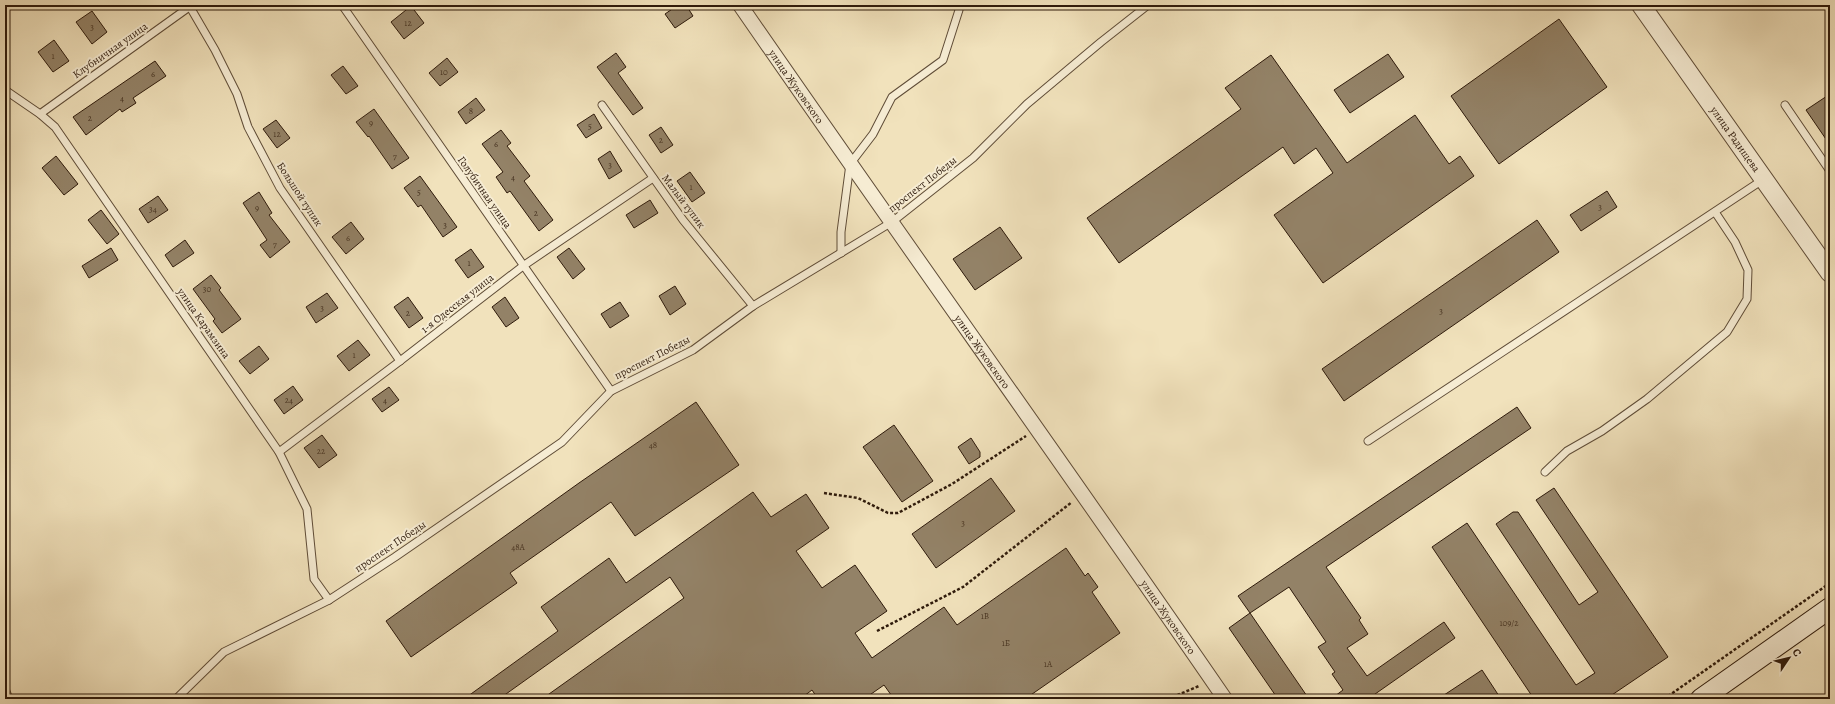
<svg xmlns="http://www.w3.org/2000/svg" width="1835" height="704" viewBox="0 0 1835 704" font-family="Alegreya,serif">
  <rect width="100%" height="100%" fill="#f1e2bc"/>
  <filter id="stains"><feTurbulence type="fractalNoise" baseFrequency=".005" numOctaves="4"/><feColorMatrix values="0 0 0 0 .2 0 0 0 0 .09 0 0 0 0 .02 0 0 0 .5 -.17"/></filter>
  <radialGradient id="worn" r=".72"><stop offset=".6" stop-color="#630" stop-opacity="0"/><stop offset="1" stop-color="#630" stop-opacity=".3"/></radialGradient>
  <!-- building -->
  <g fill="#938267" stroke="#2e1a0b">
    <path d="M 678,5 L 686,5 L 693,16 L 675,28 L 665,14 Z"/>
    <path d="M 411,6 L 424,23 L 404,39 L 391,22 Z"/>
    <path d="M 92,11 L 107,32 L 92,44 L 76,22 Z"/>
    <path d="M 1559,19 L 1607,87 L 1499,164 L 1451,96 Z"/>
    <path d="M 54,40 L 69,61 L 53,72 L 38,52 Z"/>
    <path d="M 616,53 L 626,67 L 618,73 L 643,108 L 633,115 L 597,67 Z"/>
    <path d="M 1388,54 L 1404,77 L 1350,113 L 1334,90 Z"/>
    <path d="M 1271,55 L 1347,163 L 1415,115 L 1449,164 L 1460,156 L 1474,176 L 1323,283 L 1274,215 L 1333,173 L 1316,148 L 1294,164 L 1283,147 L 1119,263 L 1087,218 L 1241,109 L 1225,88 Z"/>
    <path d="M 447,58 L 458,72 L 440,86 L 429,73 Z"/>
    <path d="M 155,61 L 166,76 L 133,98 L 136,103 L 122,112 L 120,109 L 86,135 L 73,117 Z"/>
    <path d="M 343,66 L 358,86 L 346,94 L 331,75 Z"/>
    <path d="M 1830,94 L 1830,145 L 1806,110 Z"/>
    <path d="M 476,98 L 485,110 L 466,124 L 458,112 Z"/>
    <path d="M 374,109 L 409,158 L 392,169 L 369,136 L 368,137 L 356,122 Z"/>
    <path d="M 594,114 L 602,128 L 586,138 L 577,125 Z"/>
    <path d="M 276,120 L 290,138 L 277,148 L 263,129 Z"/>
    <path d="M 661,127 L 673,145 L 661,153 L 649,135 Z"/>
    <path d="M 501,130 L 511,143 L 507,146 L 530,176 L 524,181 L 553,220 L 539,231 L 510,191 L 507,193 L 496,177 L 503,172 L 482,144 Z"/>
    <path d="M 610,151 L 622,171 L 609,179 L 598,159 Z"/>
    <path d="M 56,156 L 78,184 L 64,195 L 42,168 Z"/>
    <path d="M 690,172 L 705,193 L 692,202 L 677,181 Z"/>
    <path d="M 420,176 L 457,227 L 443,237 L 421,205 L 418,207 L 404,188 Z"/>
    <path d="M 1607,191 L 1617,207 L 1581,231 L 1570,215 Z"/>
    <path d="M 259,192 L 272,213 L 269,215 L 290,242 L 270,258 L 260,245 L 267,240 L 243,203 Z"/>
    <path d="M 158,196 L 168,210 L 148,223 L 139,209 Z"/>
    <path d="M 650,200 L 658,213 L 634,228 L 626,215 Z"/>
    <path d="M 101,210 L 119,234 L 107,244 L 88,220 Z"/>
    <path d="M 1537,220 L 1559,252 L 1344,401 L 1322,369 Z"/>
    <path d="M 351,222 L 364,239 L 346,254 L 332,237 Z"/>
    <path d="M 1000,227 L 1022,258 L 975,290 L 953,259 Z"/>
    <path d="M 185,240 L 194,253 L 173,267 L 165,255 Z"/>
    <path d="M 111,248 L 118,260 L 89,278 L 82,266 Z"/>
    <path d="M 569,248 L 585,269 L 573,279 L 557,257 Z"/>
    <path d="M 471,249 L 484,267 L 468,278 L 455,260 Z"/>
    <path d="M 211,275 L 221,288 L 219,290 L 241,319 L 222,333 L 213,321 L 215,319 L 193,289 Z"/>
    <path d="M 675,286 L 686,304 L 670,315 L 659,296 Z"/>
    <path d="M 327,293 L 338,308 L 316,323 L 306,307 Z"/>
    <path d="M 408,297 L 423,318 L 409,328 L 394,307 Z"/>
    <path d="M 505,297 L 519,318 L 506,327 L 492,307 Z"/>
    <path d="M 620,302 L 629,316 L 610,328 L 601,314 Z"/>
    <path d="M 358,340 L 370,355 L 349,371 L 337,356 Z"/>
    <path d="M 259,346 L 269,359 L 250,374 L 239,361 Z"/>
    <path d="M 293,386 L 303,400 L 284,414 L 274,400 Z"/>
    <path d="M 389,387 L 399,400 L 382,412 L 372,399 Z"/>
    <path d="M 696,402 L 739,465 L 635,536 L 611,502 L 510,573 L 517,583 L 411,657 L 386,621 L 579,483 Z"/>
    <path d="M 1517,407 L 1531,428 L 1326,567 L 1361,618 L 1359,620 L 1368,634 L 1347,648 L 1367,676 L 1444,622 L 1455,638 L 1368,699 L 1331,699 L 1343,690 L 1332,674 L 1335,672 L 1318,647 L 1326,642 L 1289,587 L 1250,613 L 1238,596 Z"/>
    <path d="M 894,425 L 933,481 L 902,502 L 863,447 Z"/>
    <path d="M 322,435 L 337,455 L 319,468 L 304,448 Z"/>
    <path d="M 971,438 L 980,452 L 980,457 L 969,464 L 958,447 Z"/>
    <path d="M 991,478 L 1015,511 L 936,568 L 912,534 Z"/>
    <path d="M 1554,488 L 1668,657 L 1606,699 L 1534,699 L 1432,547 L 1467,523 L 1576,685 L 1595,673 L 1496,524 L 1513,512 L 1518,512 L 1579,605 L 1598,592 L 1536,500 Z"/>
    <path d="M 753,492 L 771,517 L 806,494 L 829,528 L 796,551 L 822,588 L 855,565 L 887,611 L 855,633 L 872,658 L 944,607 L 957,625 L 1066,548 L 1085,576 L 1088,573 L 1098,587 L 1092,592 L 1120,633 L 1025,699 L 894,699 L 884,685 L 864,699 L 818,699 L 812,690 L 800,699 L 542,699 L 684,598 L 670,577 L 499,699 L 464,699 L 558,631 L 541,607 L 609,558 L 626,583 Z"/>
    <path d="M 1250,613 L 1309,699 L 1278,699 L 1229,628 Z"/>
    <path d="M 1482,670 L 1501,699 L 1438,699 Z"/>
  </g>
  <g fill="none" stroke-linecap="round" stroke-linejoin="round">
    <!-- service casing -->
    <g stroke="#5f4c37" stroke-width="9">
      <g id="service">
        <path d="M 342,5 L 611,391"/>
        <path d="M 190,7 L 215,50 L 237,94 L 248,127 L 280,188 L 400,361"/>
        <path d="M 5,90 L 40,114 L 55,127 L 279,452 L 307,509 L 314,579 L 329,600"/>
        <path d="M 602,105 L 683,220 L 753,306"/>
        <path d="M 1785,105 L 1830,171"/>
        <path d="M 40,114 L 192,5"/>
        <path d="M 841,253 L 841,232 L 850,164 L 873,134 L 892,97 L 943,60 L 959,10 L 957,5"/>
        <path d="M 1368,441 L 1764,179"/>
        <path d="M 279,452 L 400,361 L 523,266 L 653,178"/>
        <path d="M 1545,472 L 1567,451 L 1602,431 L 1647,399 L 1727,332 L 1747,299 L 1748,270 L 1735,242 L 1715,212"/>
        <path d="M 5,689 L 9,699"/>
        <path d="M 176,699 L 224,652 L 329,600 L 395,557 L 562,442 L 611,391 L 693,350 L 753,306 L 892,222 L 973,158 L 1027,104 L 1101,42 L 1148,5"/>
      </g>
    </g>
    <!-- minor casing -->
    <g stroke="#5f4c37" stroke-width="16">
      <g id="minor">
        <path id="s1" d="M 740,5 C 900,237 1065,466 1225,699"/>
      </g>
    </g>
    <!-- tertiary casing -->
    <g stroke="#5f4c37" stroke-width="20">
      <g id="tertiary">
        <path id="s2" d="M 1641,5 L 1830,273"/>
      </g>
    </g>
    <!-- secondary casing -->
    <g stroke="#2e1a0b" stroke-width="22">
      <path id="secondary" d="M 1701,699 L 1830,608"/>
    </g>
    <!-- path -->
    <g stroke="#2e1a0b" stroke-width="2.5" stroke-dasharray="3 2" stroke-linecap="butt">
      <path d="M 824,493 L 858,498 L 888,513 L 898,513 L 952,484 L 1026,436"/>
      <path d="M 877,631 L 963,587 L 1072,502"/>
      <path d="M 1168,699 L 1199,686"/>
      <path d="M 1664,699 L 1830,583"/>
    </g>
    <!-- service -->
    <use href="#service" stroke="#f6ecd3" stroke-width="7"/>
    <!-- minor -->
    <use href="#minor" stroke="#f6ecd3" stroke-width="14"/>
    <!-- tertiary -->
    <use href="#tertiary" stroke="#f6ecd3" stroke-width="18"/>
    <!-- secondary -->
    <use href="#secondary" stroke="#f6ecd3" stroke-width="20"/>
  </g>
  <g text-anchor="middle" stroke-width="4" stroke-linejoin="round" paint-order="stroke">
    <!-- number labels -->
    <g font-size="9" fill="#473422">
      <text x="408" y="26">12</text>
      <text x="92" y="30">3</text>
      <text x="53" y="59">1</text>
      <text x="444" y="75">10</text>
      <text x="153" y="77">6</text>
      <text x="122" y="101">4</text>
      <text x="471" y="114">8</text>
      <text x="90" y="121">2</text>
      <text x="371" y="126">9</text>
      <text x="590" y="129">5</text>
      <text x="277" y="137">12</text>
      <text x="661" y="143">2</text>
      <text x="496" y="147">6</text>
      <text x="395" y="159">7</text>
      <text x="610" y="168">3</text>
      <text x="513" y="180">4</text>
      <text x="691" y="190">1</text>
      <text x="419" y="195">5</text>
      <text x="1600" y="210">3</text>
      <text x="257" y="211">9</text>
      <text x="153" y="212">34</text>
      <text x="536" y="216">2</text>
      <text x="445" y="228">3</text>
      <text x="348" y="241">6</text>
      <text x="275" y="247">7</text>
      <text x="469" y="266">1</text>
      <text x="207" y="292">30</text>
      <text x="322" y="311">3</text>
      <text x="1441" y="314">3</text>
      <text x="408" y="316">2</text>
      <text x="354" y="358">1</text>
      <text x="289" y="403">24</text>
      <text x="385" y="403">4</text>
      <text x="653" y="448">48</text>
      <text x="321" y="454">22</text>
      <text x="963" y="526">3</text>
      <text x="518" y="550">48А</text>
      <text x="985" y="619">1В</text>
      <text x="1509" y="626">109/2</text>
      <text x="1006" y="646">1Б</text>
      <text x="1048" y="667">1А</text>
    </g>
    <!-- street labels -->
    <g font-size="11" fill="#2e1a0b" stroke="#f6ecd3">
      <text transform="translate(110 50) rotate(-35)" y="4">Клубничная улица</text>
      <text dy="4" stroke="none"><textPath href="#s1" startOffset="99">улица Жуковского</textPath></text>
      <text dy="4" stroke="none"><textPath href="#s2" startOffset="164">улица Радищева</textPath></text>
      <text transform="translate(922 184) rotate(-38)" y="4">проспект Победы</text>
      <text transform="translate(485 192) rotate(55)" y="4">Голубичная улица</text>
      <text transform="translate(300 194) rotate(57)" y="4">Большой тупик</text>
      <text transform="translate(684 201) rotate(53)" y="4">Малый тупик</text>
      <text transform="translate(457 303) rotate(-38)" y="4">1-я Одесская улица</text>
      <text transform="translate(204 323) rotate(55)" y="4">улица Карамзина</text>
      <text dy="4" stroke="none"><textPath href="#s1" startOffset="423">улица Жуковского</textPath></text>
      <text transform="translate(652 357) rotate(-27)" y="4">проспект Победы</text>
      <text transform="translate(390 546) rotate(-34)" y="4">проспект Победы</text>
      <text dy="4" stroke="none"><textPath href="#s1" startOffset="747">улица Жуковского</textPath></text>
    </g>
  </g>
  <!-- margin -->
  <rect width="1835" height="704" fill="none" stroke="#f1e2bc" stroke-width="20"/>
  <rect x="6" y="6" width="1823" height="692" fill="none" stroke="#2e1a0b" stroke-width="2"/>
  <rect x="10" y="10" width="1815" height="684" fill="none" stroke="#2e1a0b"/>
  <!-- north arrow -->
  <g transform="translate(1789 658) rotate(55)" stroke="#f6ecd3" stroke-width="3" paint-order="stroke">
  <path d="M0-3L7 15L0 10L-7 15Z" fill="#2e1a0b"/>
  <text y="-6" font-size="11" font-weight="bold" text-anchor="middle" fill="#2e1a0b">С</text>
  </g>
  <rect width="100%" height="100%" filter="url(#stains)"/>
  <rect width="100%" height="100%" fill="url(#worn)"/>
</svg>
